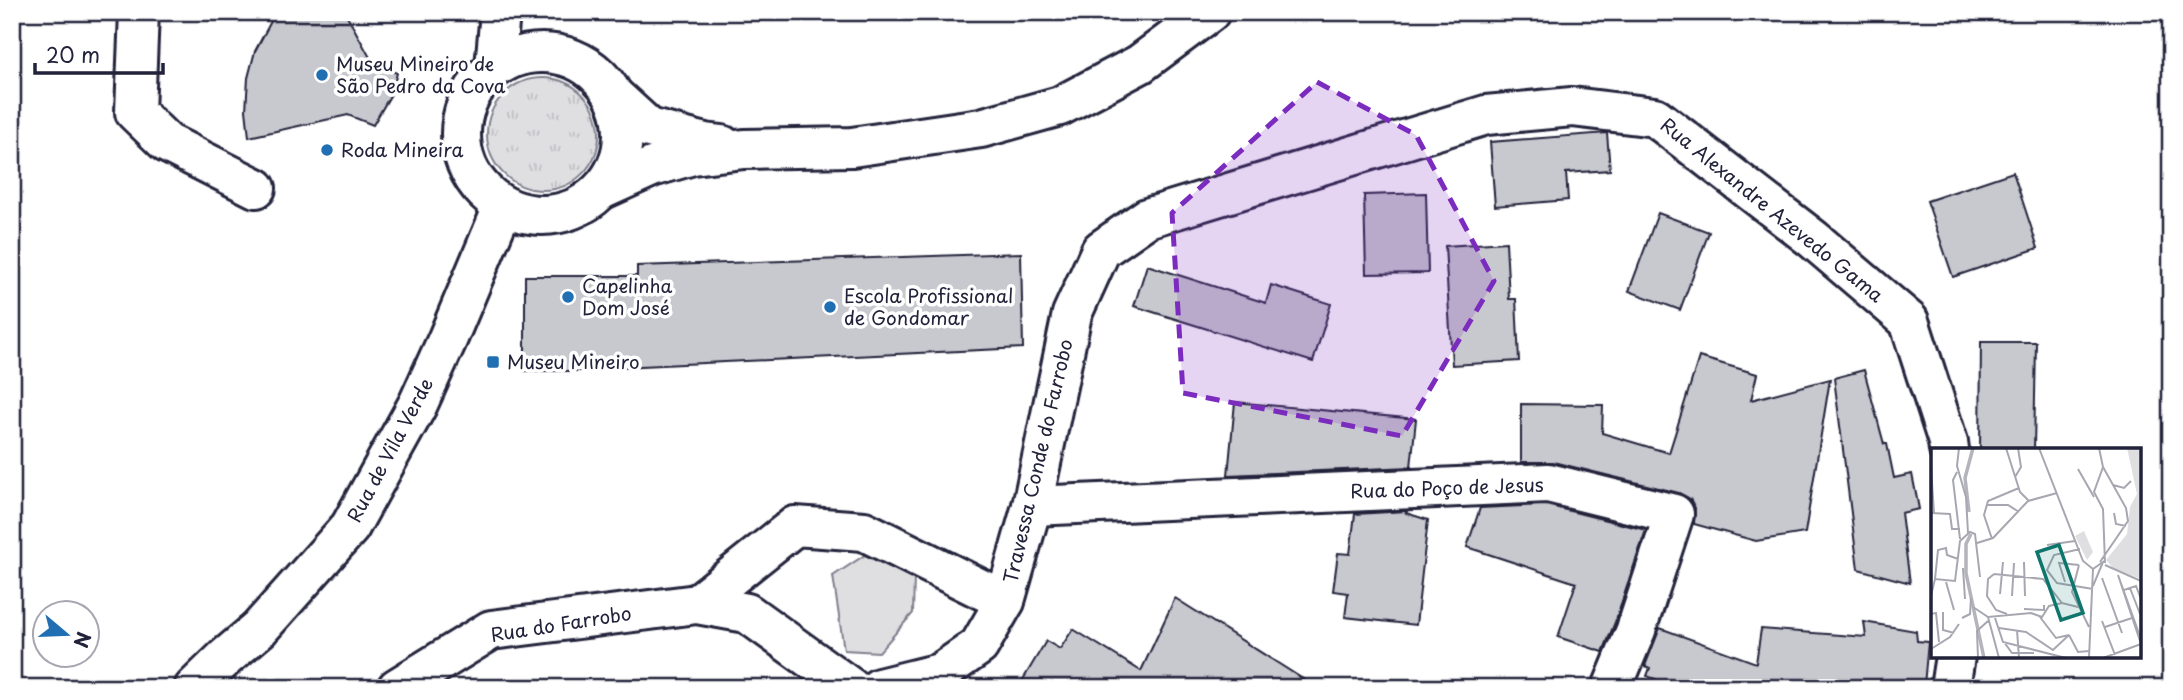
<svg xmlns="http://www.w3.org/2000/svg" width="2183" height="700" viewBox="0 0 2183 700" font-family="'Playpen Sans',sans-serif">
  <defs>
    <pattern id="grass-tufts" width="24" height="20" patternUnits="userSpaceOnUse" patternTransform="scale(1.75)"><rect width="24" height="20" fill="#dfdfe2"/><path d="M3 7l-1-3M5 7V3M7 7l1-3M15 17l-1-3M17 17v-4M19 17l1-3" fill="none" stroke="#bfbfc3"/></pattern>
  </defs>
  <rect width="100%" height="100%" fill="#fff"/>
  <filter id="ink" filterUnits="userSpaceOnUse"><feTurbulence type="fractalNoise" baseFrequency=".0143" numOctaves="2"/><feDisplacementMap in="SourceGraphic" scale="14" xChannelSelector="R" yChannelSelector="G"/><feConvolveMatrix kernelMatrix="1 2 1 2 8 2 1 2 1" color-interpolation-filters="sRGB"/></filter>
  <g filter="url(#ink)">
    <!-- grass -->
    <circle fill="url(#grass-tufts)" stroke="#80808e" stroke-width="2" cx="543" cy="134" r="56"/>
    <!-- park -->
    <path fill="#dfdfe2" stroke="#80808e" stroke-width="2" d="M 865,555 L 914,577 L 913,613 L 879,652 L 844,650 L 833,576 Z"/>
    <!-- building -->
    <g fill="#c8c8cf" stroke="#22223b" stroke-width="2">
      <path d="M 276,12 L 345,12 L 373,63 L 397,73 L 391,94 L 373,125 L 348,115 L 249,137 L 246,110 L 248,78 L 255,51 Z"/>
      <path d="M 1607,133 L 1610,170 L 1566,173 L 1568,200 L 1495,206 L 1490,142 Z"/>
      <path d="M 2013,172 L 2038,248 L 1953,277 L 1927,201 Z"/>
      <path d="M 1426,193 L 1428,273 L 1366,274 L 1364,195 Z"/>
      <path d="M 1658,213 L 1709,232 L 1680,310 L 1629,291 Z"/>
      <path d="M 1506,242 L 1509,299 L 1516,299 L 1519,361 L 1452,365 L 1445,246 Z"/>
      <path d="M 1021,253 L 1023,348 L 579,369 L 579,371 L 525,371 L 525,276 L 637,276 L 637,266 Z"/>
      <path d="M 1147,265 L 1266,303 L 1271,285 L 1331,304 L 1313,362 L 1134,306 Z"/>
      <path d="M 1981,342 L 2036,342 L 2034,450 L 1980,450 Z"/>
      <path d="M 1699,357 L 1757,374 L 1751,400 L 1830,379 L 1805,533 L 1756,541 L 1694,524 L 1695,508 L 1690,499 L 1679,493 L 1553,462 L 1521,462 L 1521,404 L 1603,405 L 1602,433 L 1669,453 Z"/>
      <path d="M 1864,370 L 1884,444 L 1887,444 L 1894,478 L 1912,474 L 1919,509 L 1901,513 L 1910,583 L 1858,569 L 1834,378 Z"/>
      <path d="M 1235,402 L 1416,419 L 1411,467 L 1228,475 Z"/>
      <path d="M 1546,505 L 1646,530 L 1615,622 L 1603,652 L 1558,637 L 1576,583 L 1467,547 L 1480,508 Z"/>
      <path d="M 1407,511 L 1406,513 L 1428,520 L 1416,625 L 1345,617 L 1348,593 L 1333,591 L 1338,553 L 1350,554 L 1355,514 Z"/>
      <path d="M 1175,598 L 1317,688 L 1018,688 L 1046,641 L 1060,649 L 1073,629 L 1141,671 Z"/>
      <path d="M 1864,622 L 1916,631 L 1917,641 L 1928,642 L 1924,685 L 1900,683 L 1899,688 L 1679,688 L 1647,676 L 1650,668 L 1645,666 L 1660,628 L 1756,663 L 1761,629 L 1866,637 Z"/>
    </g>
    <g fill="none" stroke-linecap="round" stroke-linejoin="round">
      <!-- minor casing -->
      <g stroke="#22223b" stroke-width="44">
        <g id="minor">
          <path d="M 139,12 L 135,112 L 167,143 L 256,188"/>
          <circle cx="542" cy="134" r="81"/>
          <path d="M 495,67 L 500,12"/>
          <path d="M 615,97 L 649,128 L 705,143 L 722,145"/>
          <path d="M 601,190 L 652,167 L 693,155 L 744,149 L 852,147 L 981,128 L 1060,106 L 1140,64 L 1210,12"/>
          <path d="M 1032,506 L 1548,483 L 1674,514 L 1636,630 L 1612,688"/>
          <path d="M 697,604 L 795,526 L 864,531 L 1005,601"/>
          <path d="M 194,688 L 226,657 L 259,629 L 350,527 L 418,404 L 448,338 L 503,207"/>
          <path d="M 397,688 L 491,630 L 697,604 L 747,613 L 851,688"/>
          <path d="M 879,688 L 940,673 L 979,646 L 1005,601 L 1032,506 L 1072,314 L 1101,250 L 1147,218 L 1486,115 L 1572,107 L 1655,117 L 1813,239 L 1909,321 L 1948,442 L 1949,450"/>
          <path d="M 1950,688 L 1955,656"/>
        </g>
      </g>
      <!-- minor -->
      <use href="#minor" stroke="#fff" stroke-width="38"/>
    </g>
  </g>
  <!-- marked area -->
  <path fill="#7b2cbf" fill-opacity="0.2" stroke="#7b2cbf" stroke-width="5" stroke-dasharray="14 9" stroke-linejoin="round" d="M 1317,82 L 1416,135 L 1494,281 L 1402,436 L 1183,393 L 1172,213 Z"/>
  <!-- markers -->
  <g fill="#1f6fb2" stroke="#fff" stroke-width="2.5">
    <circle cx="322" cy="75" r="7"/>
    <circle cx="327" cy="150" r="7"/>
    <circle cx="568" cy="297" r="7"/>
    <circle cx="830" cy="307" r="7"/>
    <rect x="486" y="355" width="14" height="14" rx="3.5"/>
  </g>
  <g text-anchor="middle" stroke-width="7" stroke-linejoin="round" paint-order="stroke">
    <!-- poi labels -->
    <g font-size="19" fill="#22223b" stroke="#fff" text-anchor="start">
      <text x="336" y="71">Museu Mineiro de<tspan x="336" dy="22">São Pedro da Cova</tspan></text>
      <text x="341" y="157">Roda Mineira</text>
      <text x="582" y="293">Capelinha<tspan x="582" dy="22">Dom José</tspan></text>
      <text x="844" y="303">Escola Profissional<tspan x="844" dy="22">de Gondomar</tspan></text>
      <text x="507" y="369">Museu Mineiro</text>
    </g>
    <!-- street labels -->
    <g font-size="19" fill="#22223b" stroke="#fff">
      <text transform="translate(1772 210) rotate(39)" y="7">Rua Alexandre Azevedo Gama</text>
      <text transform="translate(390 450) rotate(-62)" y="7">Rua de Vila Verde</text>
      <text transform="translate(1038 461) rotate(-77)" y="7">Travessa Conde do Farrobo</text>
      <text transform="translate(1447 488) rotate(-2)" y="7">Rua do Poço de Jesus</text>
      <text transform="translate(561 624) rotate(-9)" y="7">Rua do Farrobo</text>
    </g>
  </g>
  <!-- overview -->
  <g transform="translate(1931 448)">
    <rect width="210" height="210" fill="#fff"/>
    <path d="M 196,0 L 210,0 L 210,131 L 182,120 L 175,112 L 196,86 L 199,59 L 206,46 Z" fill="#dfdfe2"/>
    <path d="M 153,83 L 162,104 L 156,112 L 144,88 Z" fill="#dfdfe2"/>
    <path fill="none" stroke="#b4b4bc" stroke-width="3.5" d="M 38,64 L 34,30 L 42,0M 40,86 L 35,96 L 35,125 L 53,210"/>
    <path fill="none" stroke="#a7a7b1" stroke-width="2" d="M 28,0 L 26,18 L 35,49 L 37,85M 75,0 L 89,44 L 97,52M 108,0 L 152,113 L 162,121M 168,0 L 172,19 L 163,44 L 172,61 L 174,115M 0,19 L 3,65M 147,21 L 163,49M 26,24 L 22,32 L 29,91M 84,29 L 90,19 L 87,0M 182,37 L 193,40 L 200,33M 55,57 L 77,57 L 88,64M 0,65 L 19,66 L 21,81 L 29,81M 183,65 L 185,76 L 195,78M 61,91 L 53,67 L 57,53 L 88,40M 46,95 L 62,90 L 97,53 L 126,45M 116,97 L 144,93M 149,101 L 123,107 L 116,122 L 126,135 L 162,141M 93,114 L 94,148M 169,114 L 197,73 L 195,60 L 172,19M 148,117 L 141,144 L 158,179M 174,117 L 210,133M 32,120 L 34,151M 63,126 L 112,131 L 131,155M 63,126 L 57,131 L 56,148 L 65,162 L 76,166M 171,130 L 191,185M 4,131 L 7,102 L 15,100 L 16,107 L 27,111M 15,134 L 23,162M 134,134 L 128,115 L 148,117M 199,140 L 209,166M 193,142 L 205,138 L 210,151M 69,146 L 72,114M 0,148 L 4,131 L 24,133 L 29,93 L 39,84 L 44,86 L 49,129M 81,148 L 83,115M 42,159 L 57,169 L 100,165 L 111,169 L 118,158 L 131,155 L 151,160M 93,161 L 113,162 L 113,157M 12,164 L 12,182 L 23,185M 0,166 L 5,165 L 8,194M 57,169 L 68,210M 109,169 L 125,190 L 138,187M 31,170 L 39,166 L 40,150M 64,170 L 72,194 L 135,210M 171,173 L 184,207M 174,179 L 201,170M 68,180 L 95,184 L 122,202 L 138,187M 86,182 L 88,210M 138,187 L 147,204 L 158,203M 210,191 L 187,127 L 210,196M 73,194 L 81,205 L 103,205M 0,201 L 19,189 L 28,176M 47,210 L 46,183 L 57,173M 158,210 L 162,121 L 172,114 L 162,138M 172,210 L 210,196"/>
    <path fill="#0f766e" fill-opacity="0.15" stroke="#0f766e" stroke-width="3.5" d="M 128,97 L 152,165 L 130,172 L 106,104 Z"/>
    <rect width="210" height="210" fill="none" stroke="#22223b" stroke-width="3.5"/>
  </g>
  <!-- margin -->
  <rect width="2183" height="700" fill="none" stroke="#fff" stroke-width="42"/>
  <rect x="21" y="21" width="2141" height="658" fill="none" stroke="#22223b" stroke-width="2.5" filter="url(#ink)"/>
  <!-- north arrow -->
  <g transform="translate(66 634) rotate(109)"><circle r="33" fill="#ffffff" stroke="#a7a7b1" stroke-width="2"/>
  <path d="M0-5L12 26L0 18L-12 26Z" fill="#1f6fb2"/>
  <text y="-10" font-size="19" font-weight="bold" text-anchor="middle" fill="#22223b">N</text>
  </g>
  <!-- scale -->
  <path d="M35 63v10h128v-10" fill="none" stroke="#22223b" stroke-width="3.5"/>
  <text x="46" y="63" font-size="21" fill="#22223b" stroke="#ffffff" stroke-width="5" paint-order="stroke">20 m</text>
</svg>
